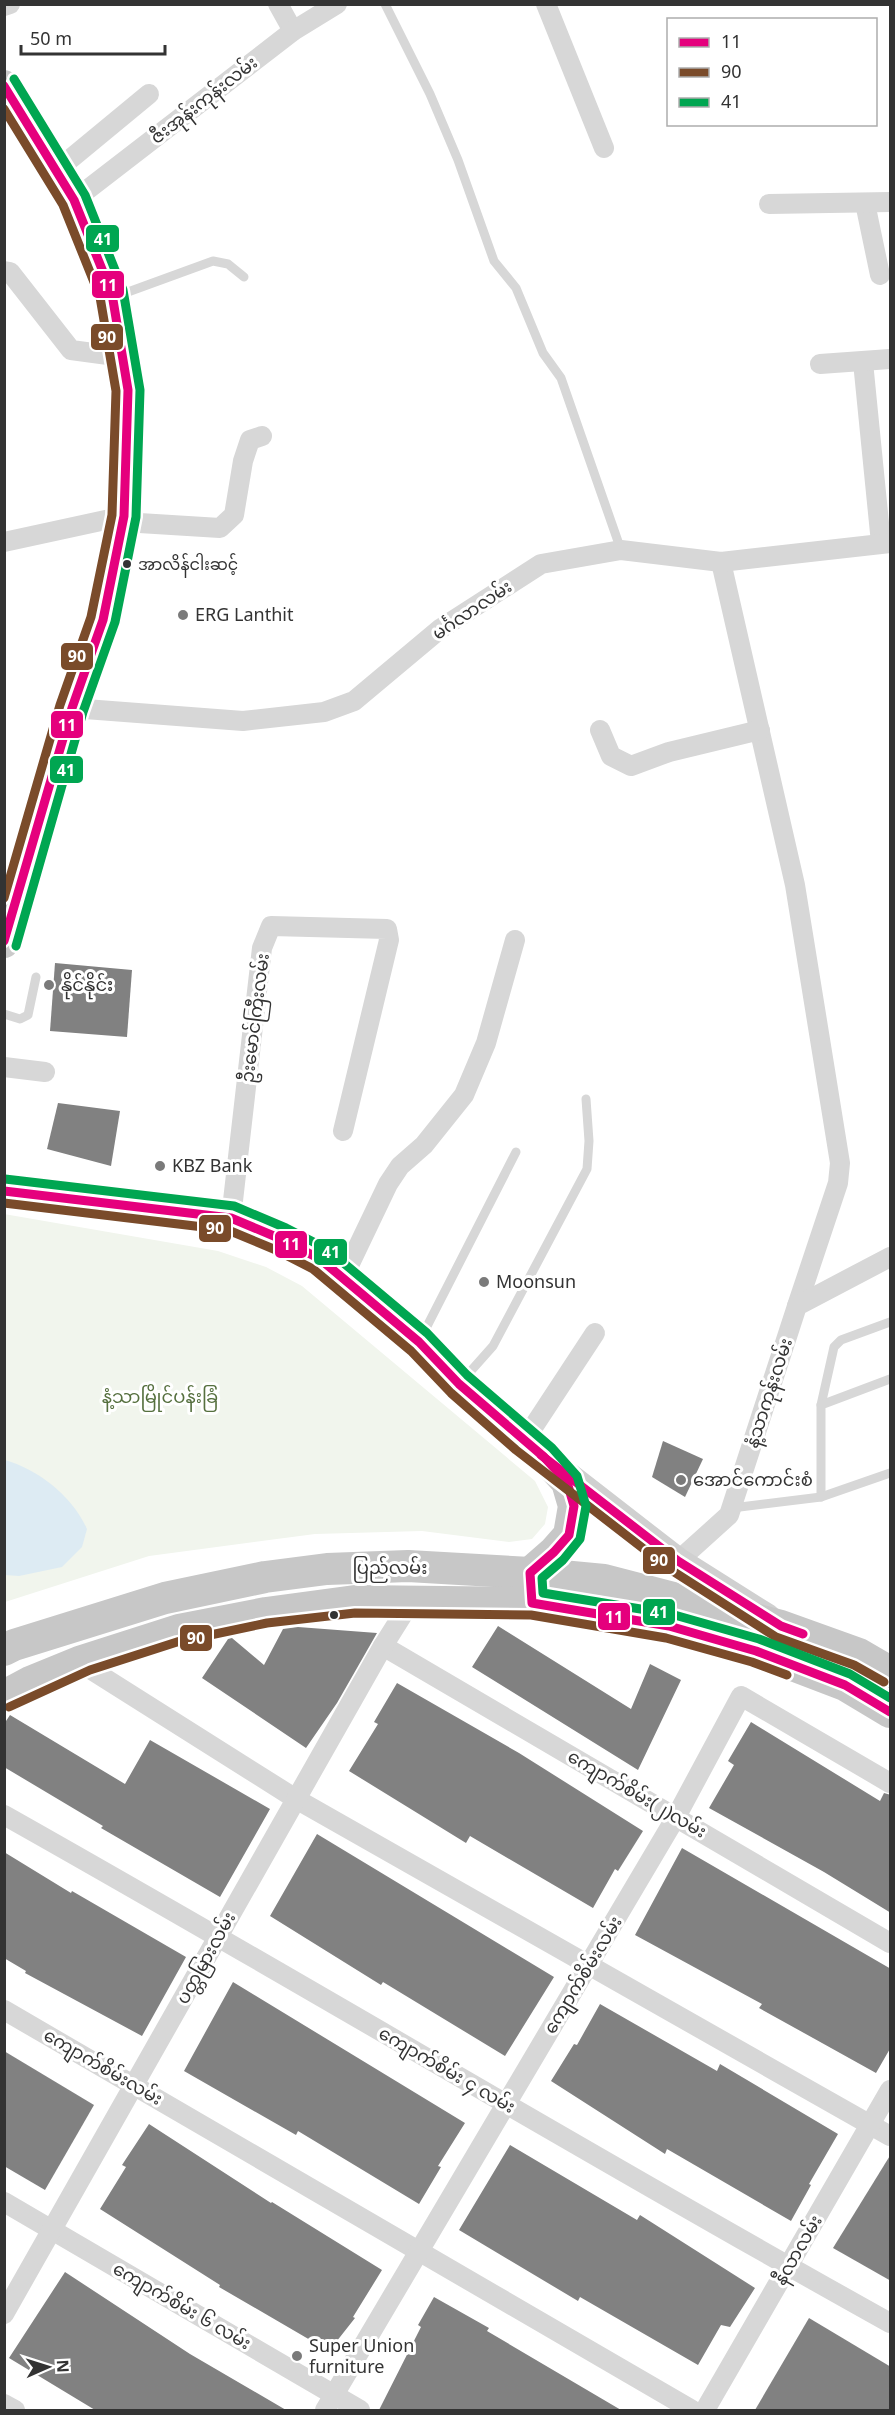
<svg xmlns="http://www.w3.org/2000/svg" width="895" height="2415" viewBox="0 0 895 2415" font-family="'Noto Sans','Noto Sans Myanmar',sans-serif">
  <rect width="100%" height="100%" fill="#fff"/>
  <!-- green -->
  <path fill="#f1f5ed" d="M 4,1214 L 218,1251 L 266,1267 L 302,1286 L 535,1481 L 548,1507 L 545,1524 L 532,1539 L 509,1542 L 422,1531 L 315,1534 L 149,1556 L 5,1602 Z"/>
  <!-- water -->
  <path fill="#ddebf3" d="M 5,1460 C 39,1470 72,1496 87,1529 L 82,1547 L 62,1567 L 19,1576 L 5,1575 Z"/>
  <!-- building -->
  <g fill="#818181">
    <path d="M 55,963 L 132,970 L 127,1037 L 50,1031 Z"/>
    <path d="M 58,1103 L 120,1111 L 111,1166 L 47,1149 Z"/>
    <path d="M 663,1441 L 703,1459 L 685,1497 L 652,1477 Z"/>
    <path d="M 498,1626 L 631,1709 L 650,1664 L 681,1680 L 638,1770 L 472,1667 Z"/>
    <path d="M 298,1627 L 377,1633 L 337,1703 L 306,1748 L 202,1678 L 228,1639 L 232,1638 L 264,1665 L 283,1629 Z"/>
    <path d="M 397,1683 L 519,1753 L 643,1831 L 618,1871 L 615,1869 L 593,1908 L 470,1836 L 466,1843 L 349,1771 L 378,1724 L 374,1722 Z"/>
    <path d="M 10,1715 L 125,1784 L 150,1740 L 270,1809 L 220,1897 L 101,1828 L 103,1826 L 4,1767 L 4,1724 Z"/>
    <path d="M 751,1722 L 880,1801 L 884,1793 L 891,1795 L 891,1913 L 824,1872 L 709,1808 L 734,1765 L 728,1761 Z"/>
    <path d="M 317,1834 L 554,1977 L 505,2056 L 383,1982 L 381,1985 L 270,1916 Z"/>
    <path d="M 682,1848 L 891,1969 L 891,2047 L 876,2073 L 759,2008 L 762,2004 L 635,1935 Z"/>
    <path d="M 4,1852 L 71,1893 L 72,1891 L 186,1957 L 142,2036 L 25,1973 L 26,1971 L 4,1958 Z"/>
    <path d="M 233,1982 L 465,2123 L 438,2166 L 441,2167 L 419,2204 L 298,2131 L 296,2135 L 184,2071 Z"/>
    <path d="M 600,2004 L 717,2071 L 720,2064 L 838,2134 L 809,2184 L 811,2185 L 791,2221 L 667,2149 L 665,2154 L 551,2081 L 574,2044 L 577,2045 Z"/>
    <path d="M 4,2051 L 94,2105 L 45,2190 L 4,2166 Z"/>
    <path d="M 149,2124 L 271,2203 L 272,2202 L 382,2270 L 353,2317 L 355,2318 L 329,2351 L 219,2287 L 220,2285 L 100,2209 L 126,2167 L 122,2165 Z"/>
    <path d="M 510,2145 L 637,2220 L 640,2215 L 755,2288 L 730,2327 L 721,2325 L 698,2365 L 580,2297 L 578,2301 L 459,2230 Z"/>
    <path d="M 891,2154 L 891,2281 L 833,2248 Z"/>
    <path d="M 65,2272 L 190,2354 L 286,2410 L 95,2410 L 9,2358 Z"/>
    <path d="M 434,2297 L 489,2328 L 487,2331 L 621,2410 L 379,2410 L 421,2327 L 418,2325 Z"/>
    <path d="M 809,2318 L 891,2367 L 891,2410 L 755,2410 Z"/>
  </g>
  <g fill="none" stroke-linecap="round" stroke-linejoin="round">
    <!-- service -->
    <g stroke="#d7d7d7" stroke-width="9">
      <path d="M 385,4 L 430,94 L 458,160 L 494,261 L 516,288 L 543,353 L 561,378 L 621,550"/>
      <path d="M 117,296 L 213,261 L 228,264 L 244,277"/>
      <path d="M 4,1014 L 20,1019 L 28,1015 L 36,977"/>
      <path d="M 420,1340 L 516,1152"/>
      <path d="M 461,1382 L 493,1346 L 587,1169 L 589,1141 L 586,1099"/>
      <path d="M 821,1405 L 834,1347 L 841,1340 L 890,1322"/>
      <path d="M 821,1497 L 821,1405 L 890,1379"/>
      <path d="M 732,1508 L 821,1497 L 890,1473"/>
    </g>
    <!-- minor -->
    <g stroke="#d7d7d7" stroke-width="20">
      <path d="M 278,4 L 293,31"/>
      <path d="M 546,4 L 604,148"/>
      <path d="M 4,6 L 10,4"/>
      <path d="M 57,170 L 149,94"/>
      <path d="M 74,200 L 293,31 L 337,4"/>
      <path d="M 865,203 L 880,275"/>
      <path d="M 769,204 L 890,202"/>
      <path d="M 4,271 L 10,272 L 71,350 L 123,357"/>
      <path d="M 863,362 L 881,543"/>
      <path d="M 820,364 L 890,359"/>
      <path d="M 123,522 L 220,528 L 234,515 L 243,461 L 250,440 L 262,436"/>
      <path d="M 4,542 L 124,516"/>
      <path d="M 721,562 L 795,885 L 840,1163 L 838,1183 L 797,1306"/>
      <path d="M 72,708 L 243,721 L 324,712 L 354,701 L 440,629 L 541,564 L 621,550 L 721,562 L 890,543"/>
      <path d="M 600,730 L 611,756 L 631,766 L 669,752 L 760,730"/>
      <path d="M 4,1067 L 45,1072"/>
      <path d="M 231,1218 L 262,948 L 271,926 L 387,929 L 389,940 L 343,1131"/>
      <path d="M 343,1278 L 388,1184 L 400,1166 L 424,1145 L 464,1095 L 486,1043 L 515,940"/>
      <path d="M 524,1441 L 595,1333"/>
      <path d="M 678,1561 L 729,1515 L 797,1306 L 890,1257"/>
      <path d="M 383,1646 L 890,1943"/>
      <path d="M 79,1662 L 296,1799 L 890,2136"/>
      <path d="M 4,1815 C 301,1982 593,2158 890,2323"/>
      <path d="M 4,2010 L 692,2410"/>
      <path d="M 4,2202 L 360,2410"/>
      <path d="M 4,2314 L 383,1646 L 410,1603"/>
      <path d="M 4,2404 L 15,2410"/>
      <path d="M 325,2410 L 676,1817 L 741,1696 L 890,1783"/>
      <path d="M 705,2410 L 890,2090"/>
    </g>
    <!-- secondary -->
    <path stroke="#d0d0d0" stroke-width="27" d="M 4,1191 L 231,1218 L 281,1239 L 320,1259 L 419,1342 L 459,1384 L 544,1457 L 678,1561 L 767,1617"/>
    <!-- primary -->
    <path stroke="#cacaca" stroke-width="30" d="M 4,85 L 74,200 L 112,294 L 128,390 L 124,516 L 103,620 L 72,708 L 4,943"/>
    <!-- trunk -->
    <g stroke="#c7c7c7" stroke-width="32">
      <path d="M 530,1573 L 554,1552 L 569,1535 L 574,1506 L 567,1482 L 544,1457"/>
      <path d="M 4,1650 L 14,1645 L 165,1598 L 265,1577 L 327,1569 L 408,1566 L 530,1573 L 604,1580 L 781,1626 L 859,1654 L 890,1672"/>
      <path d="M 4,1696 L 30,1682 L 79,1662 L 179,1630 L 266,1613 L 355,1601 L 532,1603 L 669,1626 L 756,1651 L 845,1685 L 890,1712"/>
    </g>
    <!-- bus-1 casing -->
    <g stroke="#fff" stroke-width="14">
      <g id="bus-1">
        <path d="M 4,86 L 74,200 L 112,294 L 128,390 L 124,516 L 103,620 L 72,708 L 4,941"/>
        <path d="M 4,1191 L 231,1218 L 281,1239 L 320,1259 L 419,1342 L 459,1384 L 544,1457 L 567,1482 L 574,1506 L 569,1535 L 554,1552 L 530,1573 L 532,1603 L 669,1626 L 756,1651 L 845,1685 L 890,1712"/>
        <path d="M 541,1455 L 678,1561 L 781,1626 L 803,1634"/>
      </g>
    </g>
    <!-- bus-2 casing -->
    <g stroke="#fff" stroke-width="14">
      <g id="bus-2">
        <path d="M 4,109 L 63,205 L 100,297 L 116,391 L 112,515 L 91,617 L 60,705 L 4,898"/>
        <path d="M 4,1203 L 228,1230 L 276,1250 L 313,1269 L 411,1351 L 451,1393 L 516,1450 L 671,1570 L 776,1637 L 854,1665 L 884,1682"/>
        <path d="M 9,1707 L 90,1670 L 177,1642 L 267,1623 L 355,1613 L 531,1615 L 666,1638 L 752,1662 L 787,1675"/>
      </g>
    </g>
    <!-- bus-3 casing -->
    <g stroke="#fff" stroke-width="14">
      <g id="bus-3">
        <path d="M 14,79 L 85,195 L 123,290 L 140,390 L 136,517 L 115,622 L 83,712 L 16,946"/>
        <path d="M 5,1179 L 234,1206 L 286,1228 L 327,1249 L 427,1333 L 467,1375 L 552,1448 L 577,1476 L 586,1506 L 580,1539 L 563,1560 L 542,1578 L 543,1593 L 671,1614 L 759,1639 L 850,1674 L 890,1698"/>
      </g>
    </g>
    <!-- bus-1 -->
    <use href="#bus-1" stroke="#e5007d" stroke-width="9"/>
    <!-- bus-2 -->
    <use href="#bus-2" stroke="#7a4b2a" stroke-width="9"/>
    <!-- bus-3 -->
    <use href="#bus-3" stroke="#00a651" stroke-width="9"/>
  </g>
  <!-- markers -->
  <g fill="#333" stroke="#fff" stroke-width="2">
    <circle cx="127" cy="564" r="5"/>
    <circle cx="334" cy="1615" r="5"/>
  </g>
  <g fill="#7a7a7a" stroke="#fff" stroke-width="2">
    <circle cx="183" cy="615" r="6"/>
    <circle cx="49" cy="985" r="6"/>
    <circle cx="160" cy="1166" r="6"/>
    <circle cx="484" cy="1282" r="6"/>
    <circle cx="681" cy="1480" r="6"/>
    <circle cx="297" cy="2356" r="6"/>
  </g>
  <g text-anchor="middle" stroke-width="6" stroke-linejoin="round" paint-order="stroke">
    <!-- bus labels -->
    <g font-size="16" fill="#333" stroke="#fff" text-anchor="start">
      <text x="138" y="570">အာလိန်ငါးဆင့်</text>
    </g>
    <!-- street labels -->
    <g font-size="18" fill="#333" stroke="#fff">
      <text transform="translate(204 100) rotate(-38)" y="6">ဇီးအုန်းကုန်းလမ်း</text>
      <text transform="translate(472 610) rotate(-34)" y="6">မင်္ဂလာလမ်း</text>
      <text transform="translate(255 1018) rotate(-83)" y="6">ဦးမောင်ကြီးလမ်း</text>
      <text transform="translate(769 1393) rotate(-72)" y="6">နံ့သာကုန်းလမ်း</text>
      <text x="390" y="1574">ပြည်လမ်း</text>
      <text transform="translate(637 1794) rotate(30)" y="6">ကျောက်စိမ်း(၂)လမ်း</text>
      <text transform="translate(206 1958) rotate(-61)" y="6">ပတ္တမြားလမ်း</text>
      <text transform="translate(583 1975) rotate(-59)" y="6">ကျောက်စိမ်းလမ်း</text>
      <text transform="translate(103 2067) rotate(30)" y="6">ကျောက်စိမ်းလမ်း</text>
      <text transform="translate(447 2070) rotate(30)" y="6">ကျောက်စိမ်း ၄ လမ်း</text>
      <text transform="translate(798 2250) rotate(-60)" y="6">နီလာလမ်း</text>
      <text transform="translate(182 2306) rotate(30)" y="6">ကျောက်စိမ်း ၆ လမ်း</text>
    </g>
    <!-- poi labels -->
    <g font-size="18" fill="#333" stroke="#fff" text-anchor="start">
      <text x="195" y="621">ERG Lanthit</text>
      <text x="61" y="991">နိုင်နိုင်း</text>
      <text x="172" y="1172">KBZ Bank</text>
      <text x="496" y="1288">Moonsun</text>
      <text x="693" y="1486">အောင်ကောင်းစံ</text>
      <text x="309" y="2352">Super Union<tspan x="309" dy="21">furniture</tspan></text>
    </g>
    <!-- park labels -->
    <g font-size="18" fill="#56703f" stroke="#fff">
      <text x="160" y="1403">နံ့သာမြိုင်ပန်းခြံ</text>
    </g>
  </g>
  <g stroke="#fff" stroke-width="2">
    <rect x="85" y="224" width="35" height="29" rx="6" fill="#00a651"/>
    <rect x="91" y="270" width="34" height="29" rx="6" fill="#e5007d"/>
    <rect x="90" y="323" width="34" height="28" rx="6" fill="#7a4b2a"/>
    <rect x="60" y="642" width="34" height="29" rx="6" fill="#7a4b2a"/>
    <rect x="50" y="710" width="34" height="29" rx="6" fill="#e5007d"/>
    <rect x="49" y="755" width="35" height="29" rx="6" fill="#00a651"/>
    <rect x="198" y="1214" width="34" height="29" rx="6" fill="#7a4b2a"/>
    <rect x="274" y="1230" width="34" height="29" rx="6" fill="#e5007d"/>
    <rect x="313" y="1238" width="35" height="28" rx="6" fill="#00a651"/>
    <rect x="642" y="1546" width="34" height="29" rx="6" fill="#7a4b2a"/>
    <rect x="642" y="1598" width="34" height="28" rx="6" fill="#00a651"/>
    <rect x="597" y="1602" width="34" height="29" rx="6" fill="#e5007d"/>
    <rect x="179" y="1624" width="34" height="28" rx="6" fill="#7a4b2a"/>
  </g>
  <g font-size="16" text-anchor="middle" font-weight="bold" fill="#fff">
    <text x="103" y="245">41</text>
    <text x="108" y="291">11</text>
    <text x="107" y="343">90</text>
    <text x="77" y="662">90</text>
    <text x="67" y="731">11</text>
    <text x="66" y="776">41</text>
    <text x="215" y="1234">90</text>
    <text x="291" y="1250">11</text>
    <text x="331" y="1258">41</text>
    <text x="659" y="1566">90</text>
    <text x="659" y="1618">41</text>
    <text x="614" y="1623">11</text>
    <text x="196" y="1644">90</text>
  </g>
  <!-- border -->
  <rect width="895" height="2415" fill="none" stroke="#333333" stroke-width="12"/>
  <!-- legend -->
  <rect x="667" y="18" width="210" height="108" fill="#ffffff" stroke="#adadad" stroke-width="1.5"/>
  <rect x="679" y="38" width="30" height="9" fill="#e5007d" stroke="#adadad" stroke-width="1.5"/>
  <text x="721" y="48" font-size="18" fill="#333333">11</text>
  <rect x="679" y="68" width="30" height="9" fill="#7a4b2a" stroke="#adadad" stroke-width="1.5"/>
  <text x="721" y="78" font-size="18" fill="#333333">90</text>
  <rect x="679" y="98" width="30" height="9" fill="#00a651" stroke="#adadad" stroke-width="1.5"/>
  <text x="721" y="108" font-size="18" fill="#333333">41</text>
  <!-- north arrow -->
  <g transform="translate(48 2367) rotate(87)" stroke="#ffffff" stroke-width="4.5" paint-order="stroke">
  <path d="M0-4.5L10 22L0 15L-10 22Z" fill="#333333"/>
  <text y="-9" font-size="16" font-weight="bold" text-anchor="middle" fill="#333333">N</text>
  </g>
  <!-- scale -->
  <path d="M21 45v9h144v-9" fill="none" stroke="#333333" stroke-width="3"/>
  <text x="30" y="45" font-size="18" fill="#333333" stroke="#ffffff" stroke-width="4.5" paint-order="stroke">50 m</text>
</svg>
